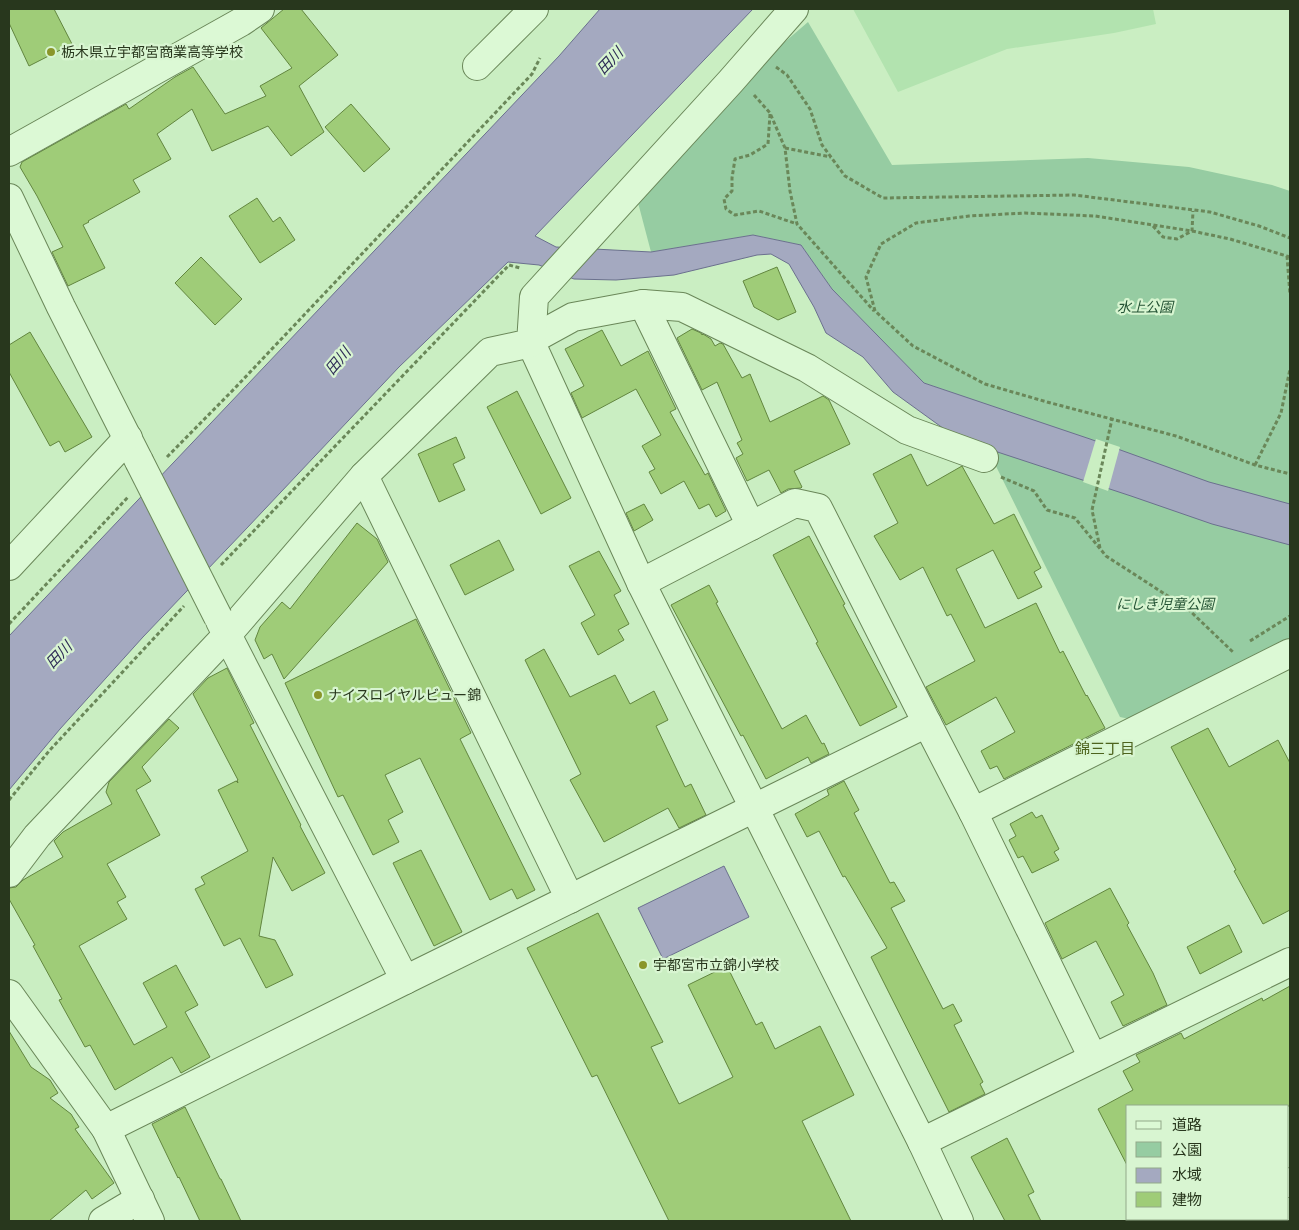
<svg xmlns="http://www.w3.org/2000/svg" width="1299" height="1230" viewBox="0 0 1299 1230" font-family="'Libre Baskerville','Noto Sans JP',serif">
  <rect width="100%" height="100%" fill="#caeec2"/>
  <!-- farmland -->
  <path fill="#b2e3af" d="M 853,9 L 1153,9 L 1156,24 L 1114,33 L 1007,49 L 898,92 Z"/>
  <!-- green -->
  <path fill="#96cca2" d="M 808,22 L 892,165 L 1088,158 L 1189,167 L 1272,185 L 1290,191 L 1290,642 L 1134,720 L 1120,717 L 987,448 L 1155,463 L 924,383 L 832,289 L 801,245 L 753,235 L 651,252 L 636,195 L 765,59 Z"/>
  <!-- water -->
  <g fill="#a4a9c0" stroke="#6b708e">
    <path d="M 600,9 L 753,9 L 535,236 L 556,247 L 651,252 L 753,235 L 801,245 L 832,289 L 924,383 L 1090,439 L 1209,482 L 1290,504 L 1290,545 L 1212,524 L 1131,496 L 958,439 L 893,392 L 863,357 L 826,333 L 814,307 L 789,264 L 771,254 L 757,255 L 674,275 L 616,280 L 574,279 L 539,265 L 508,262 L 399,367 L 247,528 L 143,637 L 60,729 L 9,790 L 9,636 L 559,56 Z"/>
    <path d="M 724,866 L 749,917 L 663,959 L 638,908 Z"/>
  </g>
  <!-- pier -->
  <path fill="#caeec2" d="M 1096,439 L 1120,447 L 1108,491 L 1083,482 Z"/>
  <!-- building -->
  <g fill="#9fcc78" stroke="#62863f">
    <path d="M 9,9 L 54,9 L 72,44 L 29,66 L 9,23 Z"/>
    <path d="M 284,9 L 301,9 L 338,55 L 299,86 L 324,132 L 291,156 L 268,126 L 212,151 L 192,109 L 157,134 L 171,159 L 133,180 L 140,192 L 88,221 L 89,222 L 83,225 L 105,268 L 68,286 L 52,252 L 63,247 L 37,196 L 20,167 L 22,162 L 126,104 L 129,109 L 175,77 L 193,67 L 225,114 L 266,96 L 260,86 L 292,68 L 261,28 Z"/>
    <path d="M 351,104 L 390,149 L 364,172 L 325,127 Z"/>
    <path d="M 257,198 L 273,222 L 280,217 L 295,240 L 260,263 L 229,216 Z"/>
    <path d="M 201,257 L 242,299 L 215,325 L 175,283 Z"/>
    <path d="M 777,267 L 796,312 L 778,320 L 754,307 L 743,281 Z"/>
    <path d="M 692,329 L 701,333 L 702,335 L 703,334 L 711,339 L 715,346 L 720,343 L 723,344 L 742,378 L 750,374 L 770,422 L 823,396 L 829,400 L 850,444 L 794,471 L 802,487 L 801,488 L 788,489 L 781,493 L 769,470 L 747,481 L 736,458 L 743,454 L 737,443 L 742,440 L 717,382 L 702,390 L 677,338 Z"/>
    <path d="M 602,330 L 621,366 L 648,351 L 676,409 L 670,412 L 705,475 L 708,473 L 726,511 L 716,517 L 709,504 L 699,509 L 684,481 L 661,494 L 649,472 L 655,469 L 642,446 L 661,435 L 636,389 L 582,418 L 571,393 L 584,386 L 565,349 Z"/>
    <path d="M 30,332 L 92,437 L 65,452 L 59,441 L 50,446 L 9,372 L 9,345 Z"/>
    <path d="M 517,391 L 571,498 L 541,514 L 487,407 Z"/>
    <path d="M 456,437 L 465,458 L 453,464 L 465,490 L 439,502 L 418,454 Z"/>
    <path d="M 911,454 L 927,486 L 962,466 L 994,524 L 1014,514 L 1041,568 L 1034,572 L 1042,587 L 1018,599 L 993,550 L 956,569 L 985,628 L 1036,603 L 1060,653 L 1063,651 L 1086,696 L 1087,695 L 1105,728 L 1004,779 L 997,766 L 990,769 L 981,751 L 1015,732 L 996,697 L 946,725 L 926,687 L 975,661 L 951,614 L 947,616 L 923,567 L 900,580 L 874,536 L 898,523 L 873,474 Z"/>
    <path d="M 644,504 L 653,520 L 634,531 L 626,513 Z"/>
    <path d="M 357,523 L 377,539 L 388,562 L 284,679 L 272,654 L 264,659 L 255,640 L 260,627 L 282,602 L 290,609 Z"/>
    <path d="M 809,536 L 845,604 L 843,605 L 897,707 L 860,726 L 816,643 L 818,642 L 773,555 Z"/>
    <path d="M 499,540 L 514,570 L 465,595 L 450,565 Z"/>
    <path d="M 599,551 L 621,591 L 614,595 L 629,624 L 618,630 L 624,640 L 598,655 L 581,623 L 595,615 L 569,566 Z"/>
    <path d="M 709,585 L 718,602 L 716,603 L 782,729 L 806,715 L 822,744 L 824,743 L 829,754 L 811,763 L 808,757 L 766,779 L 743,735 L 741,736 L 671,605 Z"/>
    <path d="M 416,619 L 471,733 L 460,739 L 535,890 L 517,899 L 512,889 L 490,900 L 420,758 L 385,775 L 403,812 L 388,820 L 399,842 L 373,855 L 343,795 L 338,797 L 285,683 Z"/>
    <path d="M 544,649 L 570,697 L 615,675 L 630,704 L 654,691 L 668,720 L 656,726 L 685,787 L 691,784 L 706,815 L 679,828 L 668,808 L 604,842 L 570,780 L 581,774 L 525,660 Z"/>
    <path d="M 227,668 L 254,723 L 250,725 L 301,825 L 300,826 L 325,873 L 292,891 L 273,857 L 259,936 L 275,940 L 293,975 L 266,988 L 240,938 L 224,946 L 195,889 L 205,884 L 201,877 L 248,851 L 218,790 L 236,781 L 238,783 L 237,780 L 238,780 L 193,694 L 208,678 Z"/>
    <path d="M 169,719 L 179,728 L 142,767 L 151,781 L 136,790 L 160,835 L 107,864 L 126,897 L 117,902 L 127,919 L 79,946 L 134,1045 L 167,1027 L 143,983 L 176,965 L 198,1005 L 185,1012 L 210,1057 L 181,1073 L 172,1057 L 115,1090 L 90,1045 L 85,1047 L 59,1000 L 62,999 L 33,946 L 35,945 L 9,899 L 9,888 L 16,887 L 23,880 L 63,857 L 54,841 L 63,832 L 112,804 L 106,792 L 109,782 Z"/>
    <path d="M 1208,728 L 1229,767 L 1278,740 L 1290,763 L 1290,910 L 1263,924 L 1234,871 L 1236,870 L 1171,747 Z"/>
    <path d="M 844,781 L 859,810 L 854,813 L 890,883 L 894,882 L 905,901 L 891,908 L 943,1009 L 953,1004 L 962,1021 L 954,1025 L 983,1082 L 980,1084 L 985,1094 L 949,1112 L 871,957 L 887,948 L 845,876 L 843,877 L 819,831 L 807,837 L 795,814 L 829,795 L 827,790 Z"/>
    <path d="M 1032,812 L 1036,818 L 1042,815 L 1059,849 L 1054,852 L 1059,860 L 1032,873 L 1023,856 L 1018,858 L 1009,840 L 1016,836 L 1010,824 Z"/>
    <path d="M 421,850 L 462,932 L 434,946 L 393,863 Z"/>
    <path d="M 1110,888 L 1129,923 L 1127,925 L 1153,973 L 1167,1005 L 1123,1026 L 1111,1002 L 1124,995 L 1096,941 L 1062,959 L 1045,923 Z"/>
    <path d="M 598,913 L 663,1042 L 651,1047 L 679,1104 L 733,1077 L 688,985 L 727,966 L 756,1025 L 762,1022 L 775,1049 L 820,1026 L 854,1095 L 802,1121 L 851,1221 L 669,1221 L 597,1075 L 592,1077 L 527,948 Z"/>
    <path d="M 1229,925 L 1242,952 L 1200,974 L 1187,947 Z"/>
    <path d="M 1290,986 L 1290,1106 L 1128,1106 L 1128,1167 L 1098,1109 L 1133,1090 L 1123,1071 L 1140,1062 L 1136,1055 L 1181,1033 L 1184,1039 L 1262,998 L 1263,1001 Z"/>
    <path d="M 9,1031 L 31,1067 L 50,1080 L 58,1093 L 50,1098 L 71,1114 L 79,1127 L 75,1129 L 114,1183 L 92,1199 L 86,1190 L 49,1221 L 9,1221 Z"/>
    <path d="M 185,1107 L 220,1179 L 221,1179 L 241,1221 L 200,1221 L 179,1177 L 178,1178 L 152,1124 Z"/>
    <path d="M 1007,1138 L 1034,1192 L 1028,1195 L 1041,1221 L 1005,1221 L 971,1157 Z"/>
  </g>
  <g fill="none" stroke-linecap="round" stroke-linejoin="round">
    <!-- street casing -->
    <g stroke="#6a8759" stroke-width="30">
      <g id="street">
        <path d="M 477,66 L 534,9"/>
        <path d="M 9,152 L 241,22 L 260,9"/>
        <path d="M 9,198 L 61,307 L 139,461"/>
        <path d="M 643,304 L 682,307 L 807,368 L 907,430 L 984,458"/>
        <path d="M 531,340 L 573,317 L 643,304 L 751,526"/>
        <path d="M 531,343 L 641,583 L 922,1142 L 959,1221"/>
        <path d="M 364,476 L 570,899"/>
        <path d="M 9,566 L 128,438"/>
        <path d="M 641,583 L 795,503 L 818,508 L 927,723 L 973,812 L 1093,1058"/>
        <path d="M 220,621 L 405,980"/>
        <path d="M 973,812 L 1290,653"/>
        <path d="M 9,873 L 37,836 L 226,636 L 364,476 L 490,352 L 531,343 L 534,297 L 731,81 L 794,9"/>
        <path d="M 9,994 L 106,1129 L 150,1221"/>
        <path d="M 106,1129 L 405,980 L 927,723"/>
        <path d="M 922,1142 L 1290,962"/>
        <path d="M 1288,1183 L 1290,1182"/>
        <path d="M 103,1221 L 140,1199"/>
        <path d="M 1213,1221 L 1218,1219"/>
      </g>
    </g>
    <!-- path -->
    <g stroke="#6a8759" stroke-width="3" stroke-dasharray="4 2.5" stroke-linecap="butt">
      <path d="M 776,67 L 787,75 L 810,109 L 822,145 L 845,176 L 883,198 L 1074,195 L 1210,212 L 1259,226 L 1290,238"/>
      <path d="M 754,95 L 770,113 L 785,148 L 790,191 L 797,224 L 874,311"/>
      <path d="M 770,114 L 768,144 L 750,155 L 735,159 L 732,178 L 732,191 L 724,199 L 726,209 L 735,215 L 759,211 L 797,224"/>
      <path d="M 785,148 L 831,157"/>
      <path d="M 1153,226 L 1163,237 L 1177,239 L 1192,231 L 1193,211"/>
      <path d="M 1287,256 L 1290,295"/>
      <path d="M 1290,257 L 1230,239 L 1192,231 L 1095,216 L 1025,213 L 969,216 L 916,223 L 881,244 L 866,277 L 875,311 L 913,346 L 985,384 L 1047,402 L 1176,436 L 1255,465 L 1290,474"/>
      <path d="M 167,457 L 235,388 L 532,74 L 540,58"/>
      <path d="M 1255,465 L 1281,413 L 1290,369"/>
      <path d="M 1001,477 L 1034,491 L 1047,510 L 1075,518 L 1106,556 L 1188,609 L 1234,653"/>
      <path d="M 1100,548 L 1092,510 L 1112,419"/>
      <path d="M 221,565 L 509,265 L 520,268"/>
      <path d="M 9,624 L 129,496"/>
      <path d="M 1250,641 L 1290,616"/>
      <path d="M 9,800 L 49,751 L 184,606"/>
    </g>
    <!-- street -->
    <use href="#street" stroke="#dcf9d5" stroke-width="28"/>
    <!-- street-bridge casing -->
    <g stroke="#6a8759" stroke-width="30" stroke-linecap="butt">
      <path id="street-bridge" d="M 139,461 L 218,617"/>
    </g>
    <!-- street-bridge -->
    <use href="#street-bridge" stroke="#dcf9d5" stroke-width="28"/>
  </g>
  <!-- markers -->
  <g fill="#8a962a" stroke="#d8f5d1" stroke-width="2">
    <circle cx="51" cy="52" r="5"/>
    <circle cx="318" cy="695" r="5"/>
    <circle cx="643" cy="965" r="5"/>
  </g>
  <g text-anchor="middle" stroke-width="4.5" stroke-linejoin="round" paint-order="stroke">
    <!-- poi labels -->
    <g font-size="14" fill="#28371d" stroke="#d8f5d1" text-anchor="start">
      <text x="61" y="57">栃木県立宇都宮商業高等学校</text>
      <text x="328" y="700">ナイスロイヤルビュー錦</text>
      <text x="653" y="970">宇都宮市立錦小学校</text>
    </g>
    <!-- park labels -->
    <g font-size="14" font-style="italic" fill="#245335" stroke="#d8f5d1">
      <text x="1145" y="312">水上公園</text>
      <text x="1165" y="609">にしき児童公園</text>
    </g>
    <!-- water labels -->
    <g font-size="15" font-style="italic" fill="#2f2d57" stroke="#d8f5d1">
      <text transform="translate(610 61) rotate(-46)" y="5">田川</text>
      <text transform="translate(338 361) rotate(-50)" y="5">田川</text>
      <text transform="translate(59 655) rotate(-46)" y="5">田川</text>
    </g>
    <!-- neighbourhood labels -->
    <g font-size="15" fill="#4d631d" stroke="#d8f5d1">
      <text x="1105" y="754">錦三丁目</text>
    </g>
  </g>
  <!-- border -->
  <rect width="1299" height="1230" fill="none" stroke="#28371d" stroke-width="20"/>
  <!-- legend -->
  <rect x="1126" y="1105" width="162" height="115" fill="#d8f5d1" stroke="#92a989"/>
  <rect x="1136" y="1121" width="25" height="8" fill="#dcf9d5" stroke="#92a989"/>
  <text x="1172" y="1130" font-size="15" fill="#28371d">道路</text>
  <rect x="1136" y="1142" width="25" height="15" fill="#96cca2" stroke="#92a989"/>
  <text x="1172" y="1155" font-size="15" fill="#28371d">公園</text>
  <rect x="1136" y="1168" width="25" height="15" fill="#a4a9c0" stroke="#92a989"/>
  <text x="1172" y="1180" font-size="15" fill="#28371d">水域</text>
  <rect x="1136" y="1192" width="25" height="15" fill="#9fcc78" stroke="#92a989"/>
  <text x="1172" y="1205" font-size="15" fill="#28371d">建物</text>
</svg>
